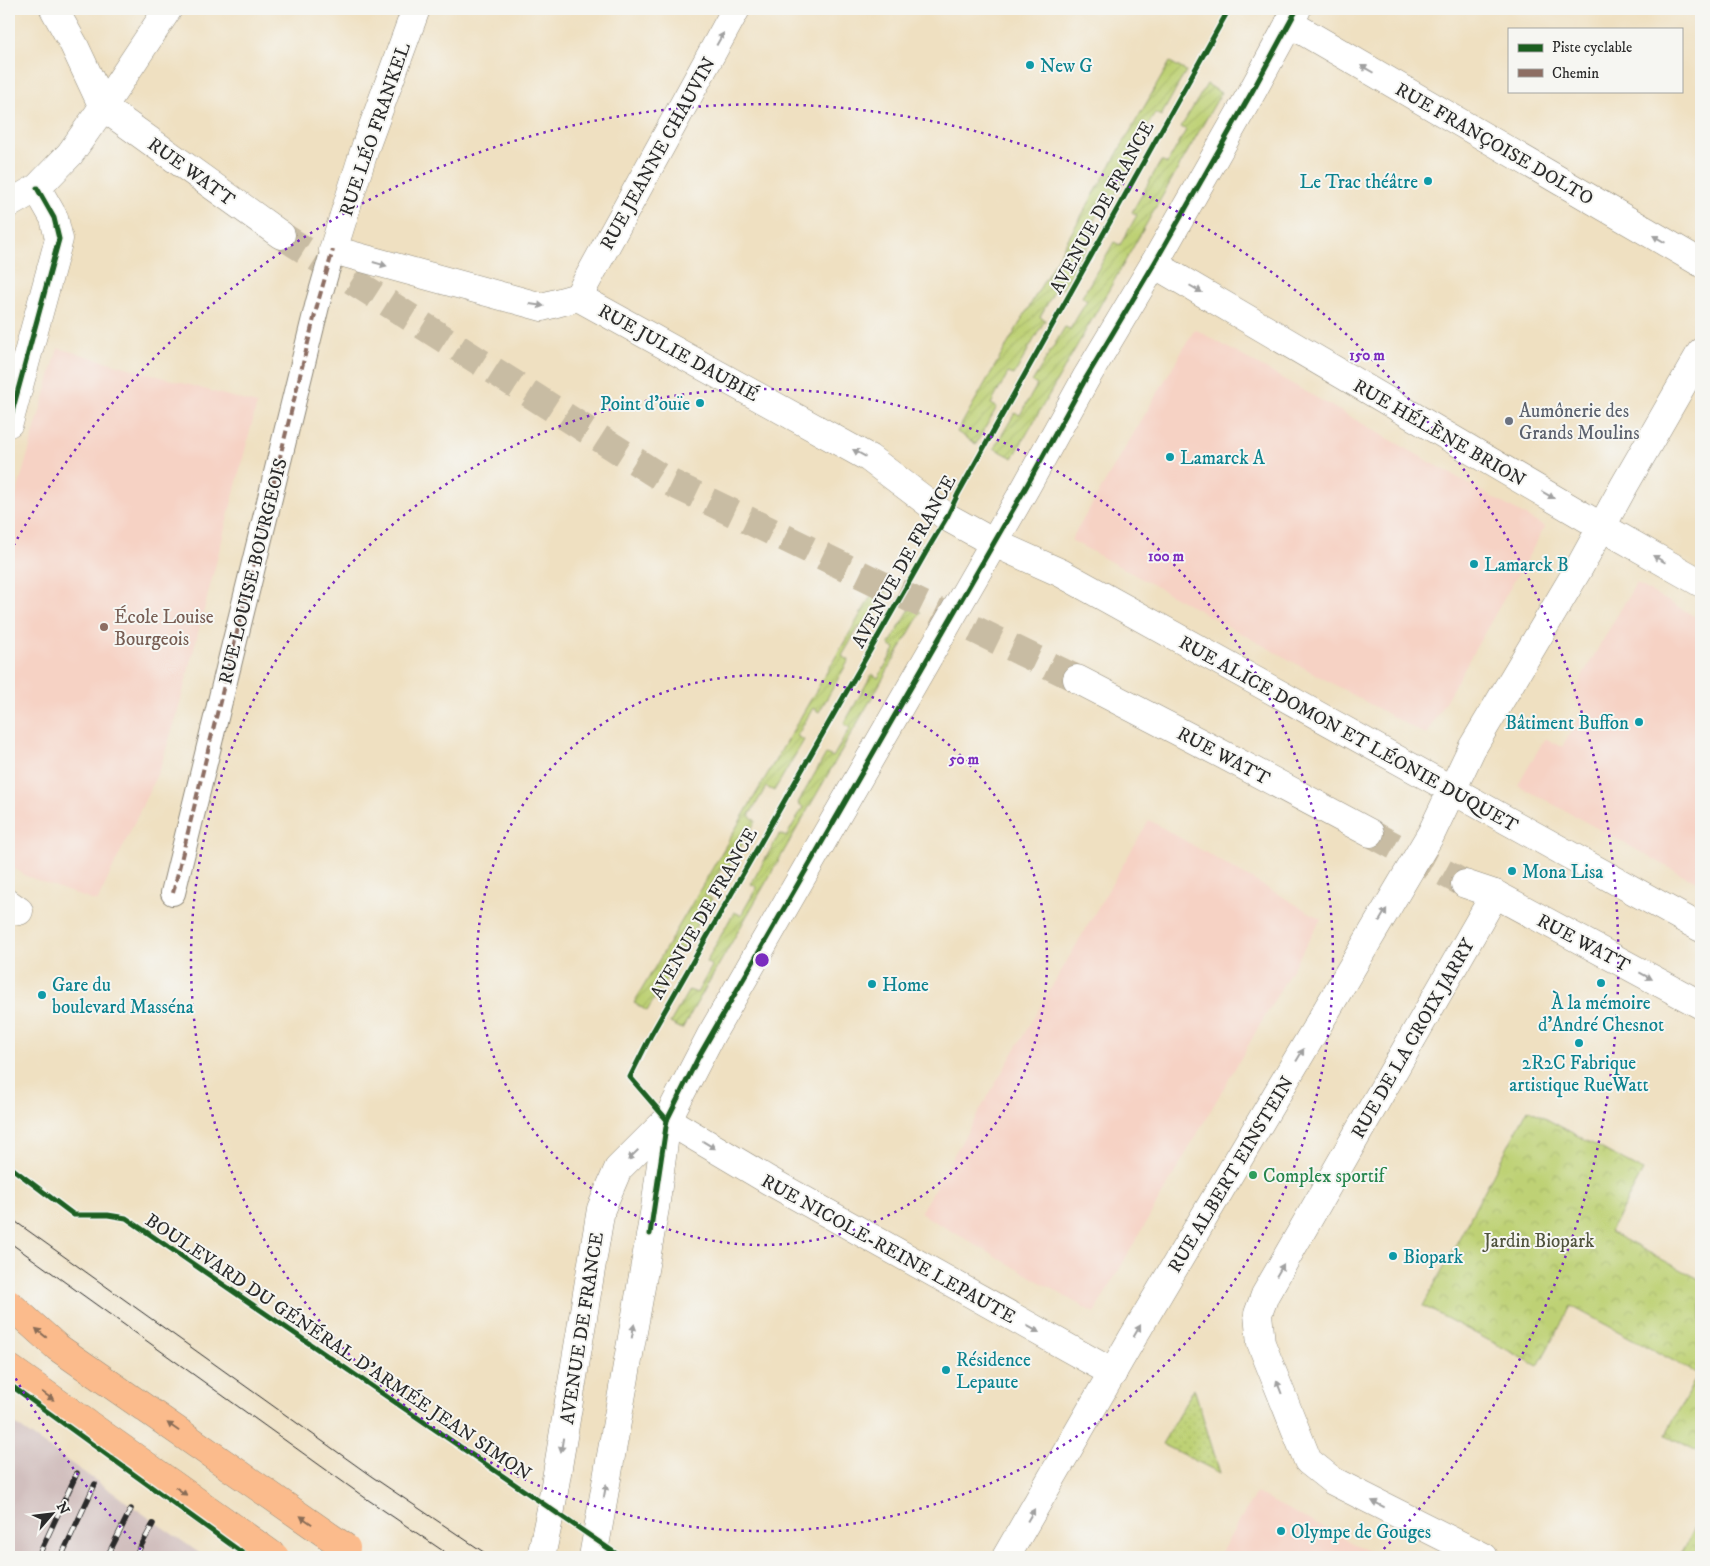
<svg xmlns="http://www.w3.org/2000/svg" width="1710" height="1566" viewBox="0 0 1710 1566" font-family="'IM FELL DW Pica',serif">
  <defs>
    <pattern id="grass-dots" width="8" height="8" patternUnits="userSpaceOnUse" patternTransform="scale(1.25)"><rect width="8" height="8" fill="#bed174"/><path d="M2 2h.1M6 6h.1" fill="none" stroke="#a3b465" stroke-width="1.8" stroke-linecap="round"/></pattern>
    <pattern id="park-crowns" width="20" height="18" patternUnits="userSpaceOnUse" patternTransform="scale(1.25)"><rect width="20" height="18" fill="#bed174"/><path d="M2 6a3 3 0 1 1 6 0M12 15a3 3 0 1 1 6 0" fill="none" stroke="#a3b465"/></pattern>
    <pattern id="garden-furrows" width="10" height="10" patternUnits="userSpaceOnUse" patternTransform="scale(1.25)"><rect width="10" height="10" fill="#bed174"/><path d="M-1 1l2-2M0 10L10 0M9 11l2-2" fill="none" stroke="#a3b465"/></pattern>
  </defs>
  <rect width="100%" height="100%" fill="#f6f6f2"/>
  <filter id="ink" filterUnits="userSpaceOnUse"><feTurbulence type="fractalNoise" baseFrequency=".02" numOctaves="2"/><feDisplacementMap in="SourceGraphic" scale="10" xChannelSelector="R" yChannelSelector="G"/><feConvolveMatrix kernelMatrix="1 2 1 2 8 2 1 2 1" color-interpolation-filters="sRGB"/></filter>
  <filter id="wash" filterUnits="userSpaceOnUse"><feTurbulence type="fractalNoise" baseFrequency=".0096" numOctaves="4" result="noise"/><feDisplacementMap in="SourceGraphic" scale="20" xChannelSelector="R" yChannelSelector="G"/><feGaussianBlur stdDeviation="1.12" result="paint"/><feColorMatrix in="noise" values="0 0 0 0 0 0 0 0 0 0 0 0 0 0 0 0 0 1.4 0 .05"/><feComposite in="paint" operator="in"/></filter>
  <g filter="url(#wash)">
    <rect width="100%" height="100%" fill="#efe0c1"/>
    <!-- built -->
    <g fill="#f6d2c4">
      <path d="M 1195,329 L 1545,527 L 1426,735 L 1071,540 Z"/>
      <path d="M 58,348 L 257,404 L 177,715 L 160,768 L 97,902 L 26,876 L 9,865 L 9,520 Z"/>
      <path d="M 1636,583 L 1701,620 L 1701,883 L 1677,872 L 1518,785 L 1545,738 L 1562,747 L 1583,710 L 1573,698 L 1581,678 Z"/>
      <path d="M 1149,820 L 1321,919 L 1094,1313 L 920,1213 Z"/>
      <path d="M 1256,1493 L 1262,1496 L 1380,1557 L 1218,1557 Z"/>
    </g>
    <!-- industrial -->
    <path fill="#d1bfbe" d="M 9,1420 L 205,1557 L 9,1557 Z"/>
    <!-- grass -->
    <path fill="url(#grass-dots)" stroke="#747e50" d="M 1194,1388 L 1220,1473 L 1162,1444 Z"/>
    <!-- park -->
    <g fill="url(#park-crowns)" stroke="#747e50">
      <path d="M 1528,1109 L 1643,1171 L 1610,1232 L 1701,1280 L 1701,1453 L 1666,1435 L 1698,1374 L 1571,1306 L 1538,1366 L 1423,1306 Z"/>
      <path d="M 1701,1516 L 1701,1557 L 1679,1557 Z"/>
    </g>
    <!-- garden -->
    <g fill="url(#garden-furrows)" stroke="#747e50">
      <path d="M 1170,62 L 1186,71 L 1161,116 L 1155,113 L 1138,143 L 1144,146 L 1111,202 L 1105,200 L 1089,230 L 1094,234 L 1063,289 L 1057,286 L 1040,317 L 1045,320 L 1014,375 L 1008,373 L 991,404 L 997,407 L 976,444 L 957,432 Z"/>
      <path d="M 1207,84 L 1221,93 L 1013,458 L 994,448 L 1015,413 L 1020,415 L 1037,385 L 1032,382 L 1065,327 L 1070,329 L 1087,301 L 1082,297 L 1114,242 L 1120,245 L 1137,215 L 1132,212 L 1161,161 L 1167,164 L 1186,130 L 1181,127 Z"/>
      <path d="M 877,586 L 888,593 L 865,631 L 859,627 L 842,656 L 849,660 L 819,712 L 813,708 L 797,736 L 804,740 L 774,791 L 766,787 L 749,816 L 756,821 L 727,870 L 722,867 L 705,895 L 712,899 L 682,950 L 676,947 L 662,970 L 669,975 L 647,1011 L 634,1003 Z"/>
      <path d="M 911,607 L 921,612 L 682,1029 L 670,1023 L 689,990 L 697,993 L 712,966 L 706,962 L 734,912 L 741,915 L 757,887 L 751,884 L 779,835 L 781,834 L 786,837 L 803,807 L 798,803 L 826,754 L 833,757 L 850,728 L 844,724 L 872,674 L 878,678 L 895,649 L 889,645 Z"/>
    </g>
  </g>
  <g filter="url(#ink)">
    <g fill="none" stroke-linecap="round" stroke-linejoin="round">
      <!-- minor-tunnel -->
      <g stroke="#c8bca3" stroke-width="28" stroke-dasharray="28 14" stroke-linecap="butt">
        <path d="M 281,235 L 665,480 L 1077,679"/>
        <path d="M 1370,833 L 1465,884"/>
      </g>
      <!-- pedestrian casing -->
      <g stroke="#8d8676" stroke-width="26">
        <path id="pedestrian" d="M 173,893 L 318,302 L 333,250"/>
      </g>
      <!-- minor casing -->
      <g stroke="#8d8676" stroke-width="29">
        <g id="minor">
          <path d="M 54,9 L 74,45 L 103,107 L 281,235"/>
          <path d="M 416,9 L 366,145 L 333,250 L 542,307 L 578,297 L 869,458 L 947,517 L 994,543 L 1061,573 L 1701,928"/>
          <path d="M 1289,23 L 1701,263"/>
          <path d="M 9,204 L 37,188 L 70,154 L 103,107 L 168,9"/>
          <path d="M 1154,264 L 1602,527 L 1701,583"/>
          <path d="M 578,297 L 736,9"/>
          <path d="M 9,423 L 59,239 L 54,218 L 37,188"/>
          <path d="M 1077,679 L 1220,753 L 1370,833"/>
          <path d="M 1465,884 L 1495,894 L 1701,1005"/>
          <path d="M 9,904 L 19,911"/>
          <path d="M 667,1120 L 768,1180 L 1113,1373"/>
          <path d="M 1006,1557 L 1133,1337 L 1431,834 L 1472,748 L 1579,568 L 1624,486 L 1701,352"/>
          <path d="M 1484,1557 L 1333,1481 L 1308,1461 L 1261,1343 L 1258,1314 L 1265,1295 L 1495,894"/>
        </g>
      </g>
      <!-- tertiary casing -->
      <g stroke="#8d8676" stroke-width="29">
        <g id="tertiary">
          <path d="M 541,1557 L 551,1509 L 601,1209 L 618,1169 L 667,1120 L 711,1035 L 1026,487 L 1086,378 L 1154,264 L 1253,90 L 1297,9"/>
          <path d="M 593,1557 L 655,1208 L 667,1120"/>
        </g>
      </g>
      <!-- pedestrian -->
      <use href="#pedestrian" stroke="#fff" stroke-width="24"/>
      <!-- minor -->
      <use href="#minor" stroke="#fff" stroke-width="28"/>
      <!-- tertiary -->
      <use href="#tertiary" stroke="#fff" stroke-width="28"/>
      <!-- tram -->
      <g stroke="#2b2b2b" stroke-width="1">
        <path d="M 9,1217 L 371,1476 L 491,1557"/>
        <path d="M 9,1242 L 364,1497 L 452,1557"/>
      </g>
      <!-- rail casing -->
      <g stroke="#2b2b2b" stroke-width="5.5">
        <g id="rail">
          <path d="M 38,1557 L 77,1473"/>
          <path d="M 61,1557 L 95,1484"/>
          <path d="M 107,1557 L 131,1509"/>
          <path d="M 135,1557 L 153,1524"/>
        </g>
      </g>
      <!-- rail -->
      <use href="#rail" stroke="#f6f6f2" stroke-width="4" stroke-dasharray="11" stroke-linecap="butt"/>
      <!-- primary-bridge casing -->
      <g stroke="#8d8676" stroke-width="29" stroke-linecap="butt">
        <g id="primary-bridge">
          <path d="M 9,1304 L 57,1347 L 346,1548"/>
          <path d="M 9,1368 L 275,1557"/>
        </g>
      </g>
      <!-- primary-bridge -->
      <use href="#primary-bridge" stroke="#fbbb8c" stroke-width="28"/>
      <!-- quiet -->
      <path stroke="#8d6e63" stroke-width="4" stroke-dasharray="8 4" stroke-linecap="butt" d="M 173,893 L 318,302 L 333,250"/>
      <!-- cycleway casing -->
      <g stroke="#f6f6f2" stroke-width="8">
        <g id="cycleway">
          <path d="M 9,423 L 59,239 L 54,218 L 37,188"/>
          <path d="M 667,1120 L 630,1077 L 651,1035 L 929,547 L 947,517 L 958,494 L 1229,9"/>
          <path d="M 9,1166 L 74,1215 L 108,1215 L 126,1218 L 621,1557"/>
          <path d="M 650,1234 L 667,1120 L 698,1058 L 1026,487 L 1086,378 L 1154,264 L 1253,90 L 1297,9"/>
          <path d="M 9,1384 L 248,1557"/>
        </g>
      </g>
      <!-- cycleway -->
      <use href="#cycleway" stroke="#1b5e20" stroke-width="5"/>
    </g>
    <!-- one-way arrows -->
    <defs><path id="oneway-solid" d="M-6-.8H1V-3.2L6.5 0L1 3.2V.8H-6Z" transform="scale(1.25)"/></defs>
    <g fill="#a0a0a0">
      <use href="#oneway-solid" transform="translate(720 39) rotate(-61)"/>
      <use href="#oneway-solid" transform="translate(1367 69) rotate(-150)"/>
      <use href="#oneway-solid" transform="translate(1659 239) rotate(-150)"/>
      <use href="#oneway-solid" transform="translate(380 264) rotate(16)"/>
      <use href="#oneway-solid" transform="translate(1196 289) rotate(30)"/>
      <use href="#oneway-solid" transform="translate(537 305) rotate(8)"/>
      <use href="#oneway-solid" transform="translate(859 453) rotate(-151)"/>
      <use href="#oneway-solid" transform="translate(1548 495) rotate(30)"/>
      <use href="#oneway-solid" transform="translate(1659 559) rotate(-150)"/>
      <use href="#oneway-solid" transform="translate(1383 915) rotate(-59)"/>
      <use href="#oneway-solid" transform="translate(1646 976) rotate(28)"/>
      <use href="#oneway-solid" transform="translate(1300 1055) rotate(-59)"/>
      <use href="#oneway-solid" transform="translate(709 1145) rotate(31)"/>
      <use href="#oneway-solid" transform="translate(633 1155) rotate(135)"/>
      <use href="#oneway-solid" transform="translate(1280 1270) rotate(-60)"/>
      <use href="#oneway-solid" transform="translate(1033 1329) rotate(29)"/>
      <use href="#oneway-solid" transform="translate(633 1331) rotate(-80)"/>
      <use href="#oneway-solid" transform="translate(1137 1331) rotate(-60)"/>
      <use href="#oneway-solid" transform="translate(1279 1387) rotate(-111)"/>
      <use href="#oneway-solid" transform="translate(562 1445) rotate(99)"/>
      <use href="#oneway-solid" transform="translate(605 1491) rotate(-80)"/>
      <use href="#oneway-solid" transform="translate(1378 1504) rotate(-153)"/>
      <use href="#oneway-solid" transform="translate(1031 1515) rotate(-60)"/>
    </g>
    <g fill="#896c57">
      <use href="#oneway-solid" transform="translate(41 1333) rotate(-140)"/>
      <use href="#oneway-solid" transform="translate(48 1396) rotate(35)"/>
      <use href="#oneway-solid" transform="translate(173 1427) rotate(-145)"/>
      <use href="#oneway-solid" transform="translate(181 1491) rotate(35)"/>
      <use href="#oneway-solid" transform="translate(306 1520) rotate(-145)"/>
    </g>
  </g>
  <!-- distance rings -->
  <g fill="none" stroke="#7b2cbf" stroke-width="2.5" stroke-dasharray="2.5 5">
    <circle cx="762" cy="960" r="285"/>
    <circle cx="762" cy="960" r="571"/>
    <path d="M146 1555A856 856 0 0 1 10 1368M10 552A856 856 0 1 1 1378 1555"/>
  </g>
  <!-- markers -->
  <g fill="#0f9aa8" stroke="#f6f6f2" stroke-width="2">
    <circle cx="1030" cy="65" r="5"/>
    <circle cx="1428" cy="181" r="5"/>
    <circle cx="700" cy="403" r="5"/>
    <circle cx="1170" cy="457" r="5"/>
    <circle cx="1474" cy="564" r="5"/>
    <circle cx="1639" cy="722" r="5"/>
    <circle cx="1512" cy="871" r="5"/>
    <circle cx="1601" cy="983" r="5"/>
    <circle cx="872" cy="984" r="5"/>
    <circle cx="42" cy="995" r="5"/>
    <circle cx="1579" cy="1043" r="5"/>
    <circle cx="1393" cy="1256" r="5"/>
    <circle cx="946" cy="1370" r="5"/>
    <circle cx="1281" cy="1531" r="5"/>
  </g>
  <circle fill="#6b7280" stroke="#f6f6f2" stroke-width="2" cx="1509" cy="421" r="5"/>
  <circle fill="#8d6e63" stroke="#f6f6f2" stroke-width="2" cx="104" cy="627" r="5"/>
  <circle fill="#2e9e5b" stroke="#f6f6f2" stroke-width="2" cx="1253" cy="1175" r="5"/>
  <g text-anchor="middle" stroke-width="4" stroke-linejoin="round" paint-order="stroke">
    <!-- culture labels -->
    <g font-size="19" fill="#0d838f" stroke="#f6f6f2" text-anchor="start">
      <text x="1040" y="72">New G</text>
      <text x="1418" y="188" text-anchor="end">Le Trac théâtre</text>
      <text x="690" y="410" text-anchor="end">Point d'ouïe</text>
      <text x="1180" y="464">Lamarck A</text>
      <text x="1484" y="571">Lamarck B</text>
      <text x="1629" y="729" text-anchor="end">Bâtiment Buffon</text>
      <text x="1522" y="878">Mona Lisa</text>
      <text x="52" y="991">Gare du<tspan x="52" dy="22">boulevard Masséna</tspan></text>
      <text x="882" y="991">Home</text>
      <text x="1601" y="1009" text-anchor="middle">À la mémoire<tspan x="1601" dy="22">d'André Chesnot</tspan></text>
      <text x="1579" y="1069" text-anchor="middle">2R2C Fabrique<tspan x="1579" dy="22">artistique RueWatt</tspan></text>
      <text x="1403" y="1263">Biopark</text>
      <text x="956" y="1366">Résidence<tspan x="956" dy="22">Lepaute</tspan></text>
      <text x="1291" y="1538">Olympe de Gouges</text>
    </g>
    <!-- street labels -->
    <g font-size="19" fill="#2b2b2b" stroke="#f6f6f2">
      <text transform="translate(374 129) rotate(-71)" y="7">RUE LÉO FRANKEL</text>
      <text transform="translate(1495 143) rotate(30)" y="7">RUE FRANÇOISE DOLTO</text>
      <text transform="translate(657 153) rotate(-61)" y="7">RUE JEANNE CHAUVIN</text>
      <text transform="translate(192 171) rotate(36)" y="7">RUE WATT</text>
      <text transform="translate(1101 207) rotate(-61)" y="7">AVENUE DE FRANCE</text>
      <text transform="translate(679 352) rotate(29)" y="7">RUE JULIE DAUBIÉ</text>
      <text transform="translate(1440 432) rotate(30)" y="7">RUE HÉLÈNE BRION</text>
      <text transform="translate(903 561) rotate(-61)" y="7">AVENUE DE FRANCE</text>
      <text transform="translate(252 571) rotate(-76)" y="7">RUE LOUISE BOURGEOIS</text>
      <text transform="translate(1349 733) rotate(29)" y="7">RUE ALICE DOMON ET LÉONIE DUQUET</text>
      <text transform="translate(1224 755) rotate(28)" y="7">RUE WATT</text>
      <text transform="translate(703 913) rotate(-60)" y="7">AVENUE DE FRANCE</text>
      <text transform="translate(1584 942) rotate(28)" y="7">RUE WATT</text>
      <text transform="translate(1412 1038) rotate(-60)" y="7">RUE DE LA CROIX JARRY</text>
      <text transform="translate(1230 1174) rotate(-59)" y="7">RUE ALBERT EINSTEIN</text>
      <text transform="translate(889 1248) rotate(29)" y="7">RUE NICOLE-REINE LEPAUTE</text>
      <text transform="translate(581 1328) rotate(-81)" y="7">AVENUE DE FRANCE</text>
      <text transform="translate(339 1346) rotate(34)" y="7">BOULEVARD DU GÉNÉRAL D'ARMÉE JEAN SIMON</text>
    </g>
    <!-- worship labels -->
    <g font-size="19" fill="#5b616d" stroke="#f6f6f2" text-anchor="start">
      <text x="1519" y="417">Aumônerie des<tspan x="1519" dy="22">Grands Moulins</tspan></text>
    </g>
    <!-- education labels -->
    <g font-size="19" fill="#785e54" stroke="#f6f6f2" text-anchor="start">
      <text x="114" y="623">École Louise<tspan x="114" dy="22">Bourgeois</tspan></text>
    </g>
    <!-- leisure labels -->
    <g font-size="19" fill="#27864d" stroke="#f6f6f2" text-anchor="start">
      <text x="1263" y="1182">Complex sportif</text>
    </g>
    <!-- park labels -->
    <g font-size="19" fill="#50543d" stroke="#f6f6f2">
      <text x="1539" y="1247">Jardin Biopark</text>
    </g>
  </g>
  <circle cx="762" cy="960" r="8" fill="#7b2cbf" stroke="#f6f6f2" stroke-width="2.5"/>
  <g font-size="15" text-anchor="middle" font-weight="bold" fill="#7b2cbf" stroke="#f6f6f2" stroke-width="4" stroke-linejoin="round" paint-order="stroke">
    <text x="1367" y="360">150 m</text>
    <text x="1166" y="561">100 m</text>
    <text x="964" y="764">50 m</text>
  </g>
  <!-- margin -->
  <rect width="1710" height="1566" fill="none" stroke="#f6f6f2" stroke-width="30"/>
  <!-- legend -->
  <rect x="1508" y="28" width="175" height="65" fill="#f6f6f2" stroke="#a5a5a2"/>
  <rect x="1518" y="44" width="25" height="8" fill="#1b5e20" stroke="#a5a5a2"/>
  <text x="1552" y="52" font-size="15" fill="#2b2b2b">Piste cyclable</text>
  <rect x="1518" y="69" width="25" height="8" fill="#8d6e63" stroke="#a5a5a2"/>
  <text x="1552" y="78" font-size="15" fill="#2b2b2b">Chemin</text>
  <!-- north arrow -->
  <g transform="translate(52 1514) rotate(62)" stroke="#f6f6f2" stroke-width="4" paint-order="stroke">
  <path d="M0-4L9 19L0 12L-9 19Z" fill="#2b2b2b"/>
  <text y="-8" font-size="14" font-weight="bold" text-anchor="middle" fill="#2b2b2b">N</text>
  </g>
</svg>
